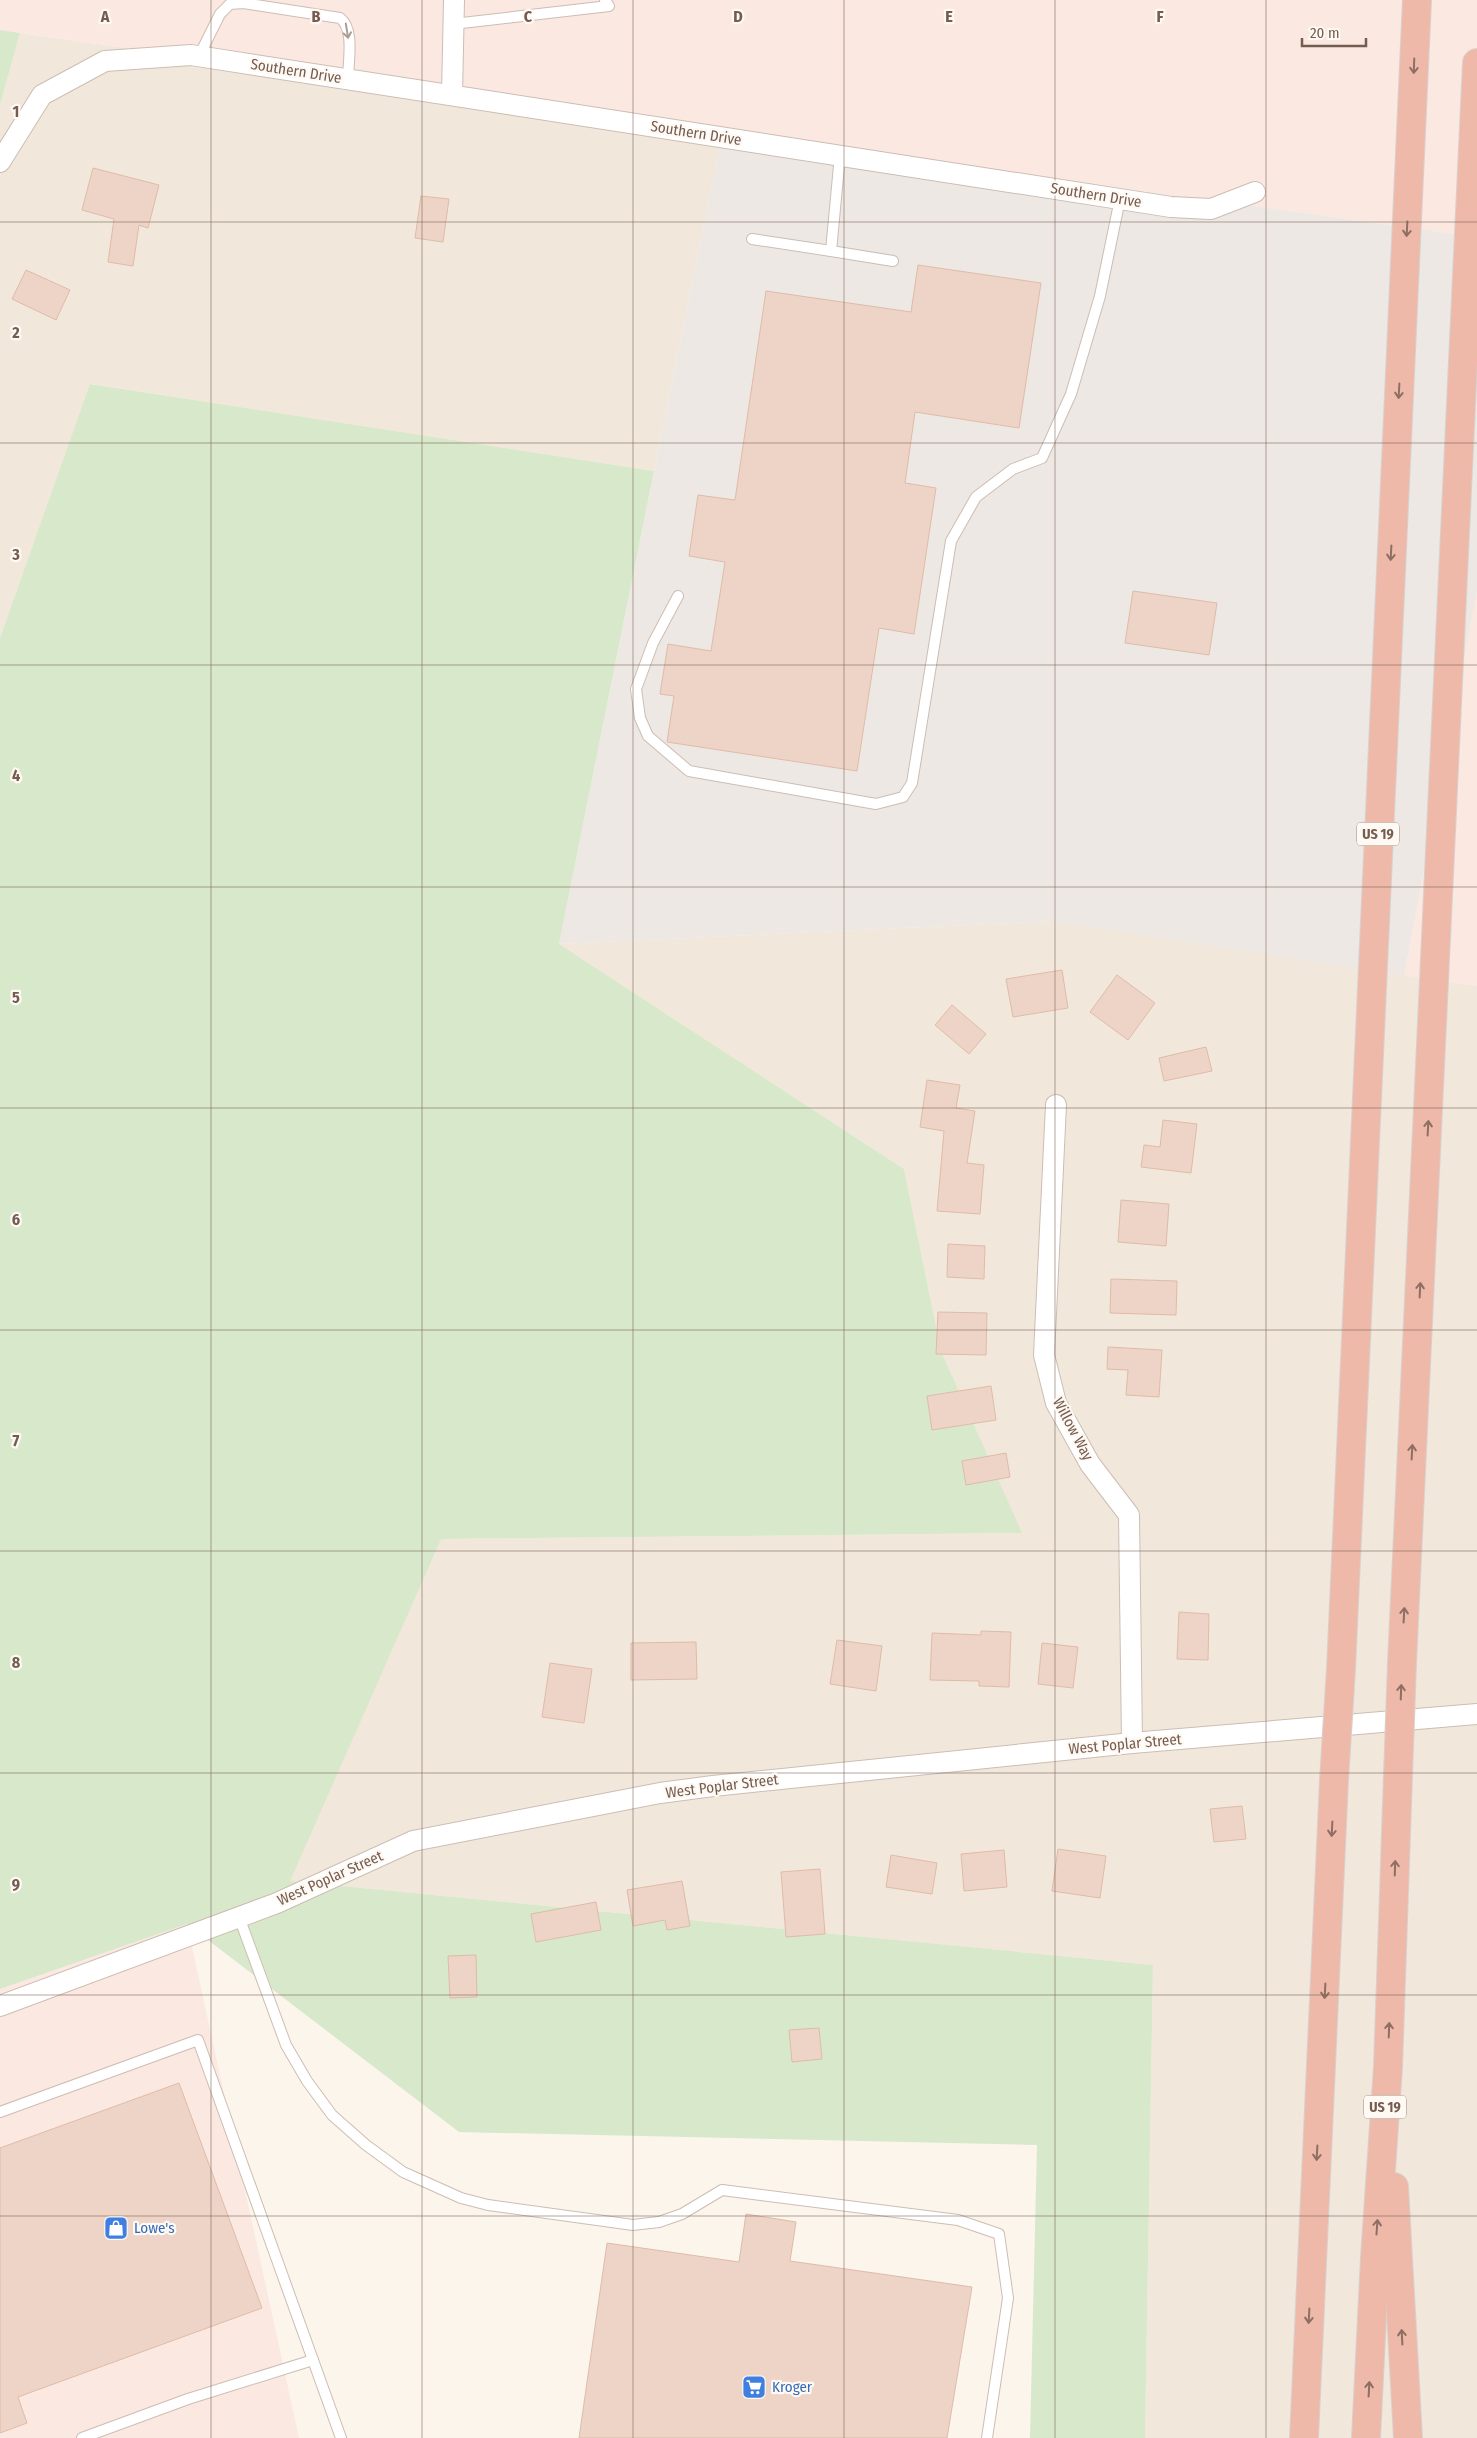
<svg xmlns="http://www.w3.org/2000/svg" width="1477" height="2438" viewBox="0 0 1477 2438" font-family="'Fira Sans Condensed',sans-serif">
  <rect width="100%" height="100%" fill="#fbf5ec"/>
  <!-- residential -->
  <g fill="#f2e7db">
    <path d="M 20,33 L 722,133 L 654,471 L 91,384 L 0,638 L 0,105 Z"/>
    <path d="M 1053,921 L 1477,986 L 1477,2438 L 1145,2438 L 1153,1965 L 289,1881 L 440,1539 L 1021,1533 L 941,1351 L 904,1169 L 559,944 Z"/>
  </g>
  <!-- commercial -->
  <g fill="#fae8e1">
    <path d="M 0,0 L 1477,0 L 1477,237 L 722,133 L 0,30 Z"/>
    <path d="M 1477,591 L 1477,986 L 1404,976 Z"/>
    <path d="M 187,1924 L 299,2438 L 0,2438 L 0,1989 Z"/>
  </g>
  <!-- industrial -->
  <path fill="#ede8e4" d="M 722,133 L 1477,237 L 1477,591 L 1404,976 L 1053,921 L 559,944 Z"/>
  <!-- green -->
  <g fill="#d8e8cb">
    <path d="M 0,30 L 20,33 L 0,105 Z"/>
    <path d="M 90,384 L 654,471 L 559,944 L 904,1169 L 941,1351 L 1022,1533 L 441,1539 L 290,1881 L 1153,1965 L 1145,2438 L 1030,2438 L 1037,2145 L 459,2132 L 187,1924 L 0,1989 L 0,638 Z"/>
  </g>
  <!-- building -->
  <g fill="#eed4c6" stroke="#dfbba8">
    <path d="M 93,168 L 159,185 L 148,228 L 139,225 L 133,266 L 108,262 L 114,219 L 82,210 Z"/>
    <path d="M 421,196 L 449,199 L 443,242 L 415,238 Z"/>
    <path d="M 918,265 L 1041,283 L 1019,428 L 915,412 L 905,483 L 936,488 L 914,634 L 879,628 L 857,771 L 667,742 L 674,696 L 660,694 L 668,644 L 711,651 L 725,562 L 689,556 L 698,495 L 735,500 L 766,291 L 911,312 Z"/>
    <path d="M 26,270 L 70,290 L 56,320 L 12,299 Z"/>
    <path d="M 1133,591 L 1217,603 L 1209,655 L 1125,643 Z"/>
    <path d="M 1062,970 L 1068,1008 L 1013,1017 L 1006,979 Z"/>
    <path d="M 1117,975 L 1155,1003 L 1128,1040 L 1090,1012 Z"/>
    <path d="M 952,1005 L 986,1034 L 969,1054 L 935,1025 Z"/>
    <path d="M 1206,1047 L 1212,1071 L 1164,1081 L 1159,1058 Z"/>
    <path d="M 927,1080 L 960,1085 L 956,1108 L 975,1111 L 967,1163 L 984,1165 L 980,1214 L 937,1211 L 944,1131 L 920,1127 Z"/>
    <path d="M 1163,1120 L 1197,1124 L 1191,1173 L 1141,1167 L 1144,1145 L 1160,1147 Z"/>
    <path d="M 1121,1200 L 1169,1204 L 1166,1246 L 1118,1242 Z"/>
    <path d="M 948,1244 L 985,1246 L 984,1279 L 947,1277 Z"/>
    <path d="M 1111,1279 L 1177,1281 L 1176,1315 L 1110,1313 Z"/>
    <path d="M 938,1312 L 987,1313 L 986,1355 L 936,1354 Z"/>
    <path d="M 1108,1347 L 1162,1350 L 1159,1397 L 1126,1395 L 1128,1370 L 1107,1369 Z"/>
    <path d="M 991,1386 L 996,1420 L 932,1430 L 927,1396 Z"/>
    <path d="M 1006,1453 L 1010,1477 L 966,1485 L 962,1461 Z"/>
    <path d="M 1179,1612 L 1209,1614 L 1208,1660 L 1177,1659 Z"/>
    <path d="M 981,1631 L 1011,1632 L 1009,1687 L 979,1686 L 979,1681 L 930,1680 L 932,1633 L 981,1635 Z"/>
    <path d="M 837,1640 L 882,1646 L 876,1691 L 830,1684 Z"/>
    <path d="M 696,1642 L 697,1679 L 631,1680 L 631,1643 Z"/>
    <path d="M 1042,1643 L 1078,1647 L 1073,1688 L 1038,1684 Z"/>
    <path d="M 550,1663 L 592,1669 L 584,1723 L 542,1717 Z"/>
    <path d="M 1242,1806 L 1246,1839 L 1214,1842 L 1210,1809 Z"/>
    <path d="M 1058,1849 L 1106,1856 L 1100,1898 L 1052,1891 Z"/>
    <path d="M 1004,1850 L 1007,1887 L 964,1891 L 961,1854 Z"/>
    <path d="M 891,1855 L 937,1863 L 932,1894 L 886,1887 Z"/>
    <path d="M 820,1869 L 825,1934 L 786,1937 L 781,1872 Z"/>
    <path d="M 682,1881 L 690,1926 L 667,1930 L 665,1920 L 633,1926 L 627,1890 Z"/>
    <path d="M 596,1902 L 601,1930 L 536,1942 L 531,1914 Z"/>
    <path d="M 476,1955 L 477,1997 L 450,1998 L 448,1956 Z"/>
    <path d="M 819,2028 L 822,2059 L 792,2062 L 789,2030 Z"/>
    <path d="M 179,2083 L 262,2308 L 18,2397 L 27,2423 L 0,2433 L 0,2148 Z"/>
    <path d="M 746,2214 L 796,2222 L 790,2261 L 972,2287 L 947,2438 L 579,2438 L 607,2243 L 739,2262 Z"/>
  </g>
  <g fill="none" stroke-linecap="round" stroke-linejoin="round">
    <!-- service casing -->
    <g stroke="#cdbdb3" stroke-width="12">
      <g id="service">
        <path d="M 453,24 L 609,6 L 605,0"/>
        <path d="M 199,56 L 220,14 L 230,4 L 243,3 L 340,18 C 355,29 348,62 348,79"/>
        <path d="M 752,239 L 831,251 L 840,155"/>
        <path d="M 831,251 L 893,261"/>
        <path d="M 678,596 L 653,643 L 636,689 L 640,718 L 648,736 L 689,771 L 876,804 L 903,797 L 912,783 L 951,541 L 976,497 L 1013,469 L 1042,458 L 1071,394 L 1100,296 L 1120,199"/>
        <path d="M 239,1917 L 286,2045 L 307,2081 L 332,2115 L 366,2145 L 403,2172 L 461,2198 L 488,2205 L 633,2225 L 659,2222 L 682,2214 L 722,2190 L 958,2220 L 999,2234 L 1008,2298 L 987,2438"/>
        <path d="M 0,2112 L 198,2040 L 341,2438"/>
        <path d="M 82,2438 L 188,2399 L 313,2360"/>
      </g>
    </g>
    <!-- minor casing -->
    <g stroke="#cdbdb3" stroke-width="22">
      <g id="minor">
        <path d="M 452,95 L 454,0"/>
        <path d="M 0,162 L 42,95 L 105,61 L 191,55 L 1171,207 L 1211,209 L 1255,192"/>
        <path d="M 1056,1105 L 1044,1355 L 1056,1403 L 1090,1464 L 1129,1515 L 1132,1743"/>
        <path d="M 0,2006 L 277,1903 L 413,1841 L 660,1793 L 713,1786 L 1132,1743 L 1477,1714"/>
      </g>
    </g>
    <!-- motorway casing -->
    <g stroke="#d8d1ce" stroke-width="30">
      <g id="motorway">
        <path d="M 1402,1663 L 1477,63"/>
        <path d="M 1341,1669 L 1417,0"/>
        <path d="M 1394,2187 L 1408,2438"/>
        <path d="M 1304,2438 L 1334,1780"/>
        <path d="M 1366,2438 L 1375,2257 L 1388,2067 L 1398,1775"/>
      </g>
    </g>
    <!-- service -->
    <use href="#service" stroke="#fff" stroke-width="10"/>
    <!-- minor -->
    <use href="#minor" stroke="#fff" stroke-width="20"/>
    <!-- motorway -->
    <use href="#motorway" stroke="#efb9aa" stroke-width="28"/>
    <!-- motorway-bridge casing -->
    <g stroke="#d8d1ce" stroke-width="30" stroke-linecap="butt">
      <g id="motorway-bridge">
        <path d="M 1398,1775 L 1402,1663"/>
        <path d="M 1334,1780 L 1341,1669"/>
      </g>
    </g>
    <!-- motorway-bridge -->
    <use href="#motorway-bridge" stroke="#efb9aa" stroke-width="28"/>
  </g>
  <!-- one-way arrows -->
  <defs><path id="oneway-shaft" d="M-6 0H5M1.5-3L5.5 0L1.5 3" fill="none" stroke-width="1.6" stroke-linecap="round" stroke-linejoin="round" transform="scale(1.25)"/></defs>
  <use stroke="#ac9d97" href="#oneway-shaft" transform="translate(347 31) rotate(81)"/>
  <g stroke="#8d6f63">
    <use href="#oneway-shaft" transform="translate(1414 66) rotate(92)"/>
    <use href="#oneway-shaft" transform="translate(1407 229) rotate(93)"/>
    <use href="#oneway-shaft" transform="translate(1399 391) rotate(93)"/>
    <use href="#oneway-shaft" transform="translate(1391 553) rotate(93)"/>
    <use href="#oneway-shaft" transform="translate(1428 1128) rotate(-87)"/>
    <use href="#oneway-shaft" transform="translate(1420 1290) rotate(-87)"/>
    <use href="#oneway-shaft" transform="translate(1412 1452) rotate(-87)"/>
    <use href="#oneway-shaft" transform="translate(1404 1615) rotate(-87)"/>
    <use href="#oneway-shaft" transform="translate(1401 1692) rotate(-88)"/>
    <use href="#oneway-shaft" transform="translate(1332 1829) rotate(93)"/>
    <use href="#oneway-shaft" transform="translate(1395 1868) rotate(-88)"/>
    <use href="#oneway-shaft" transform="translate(1325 1991) rotate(93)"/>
    <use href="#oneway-shaft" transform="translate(1389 2030) rotate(-88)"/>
    <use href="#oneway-shaft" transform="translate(1317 2153) rotate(93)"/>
    <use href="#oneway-shaft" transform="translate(1377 2227) rotate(-86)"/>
    <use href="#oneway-shaft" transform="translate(1309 2316) rotate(93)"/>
    <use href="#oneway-shaft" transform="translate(1402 2337) rotate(-93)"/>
    <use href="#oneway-shaft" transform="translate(1369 2389) rotate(-87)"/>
  </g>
  <!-- grid -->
  <path fill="none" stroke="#755c51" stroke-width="1" stroke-opacity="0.55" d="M 211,0 L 211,2438M 422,0 L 422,2438M 633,0 L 633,2438M 844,0 L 844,2438M 1055,0 L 1055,2438M 1266,0 L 1266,2438M 0,222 L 1477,222M 0,443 L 1477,443M 0,665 L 1477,665M 0,887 L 1477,887M 0,1108 L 1477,1108M 0,1330 L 1477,1330M 0,1551 L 1477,1551M 0,1773 L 1477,1773M 0,1995 L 1477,1995M 0,2216 L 1477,2216"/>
  <!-- icons -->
  <defs>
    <g id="shop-square" transform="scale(1.25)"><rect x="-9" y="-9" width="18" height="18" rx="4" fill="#3f7fe0" stroke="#fef9f3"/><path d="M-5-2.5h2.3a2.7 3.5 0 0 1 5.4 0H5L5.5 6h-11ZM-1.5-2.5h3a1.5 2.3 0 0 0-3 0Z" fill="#fff"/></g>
    <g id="supermarket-square" transform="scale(1.25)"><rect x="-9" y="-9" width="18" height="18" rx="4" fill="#3f7fe0" stroke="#fef9f3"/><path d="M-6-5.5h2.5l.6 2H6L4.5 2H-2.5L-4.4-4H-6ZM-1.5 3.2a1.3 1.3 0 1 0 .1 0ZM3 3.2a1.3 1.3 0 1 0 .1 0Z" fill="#fff"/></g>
  </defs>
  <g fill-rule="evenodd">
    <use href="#shop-square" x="116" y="2228"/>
    <use href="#supermarket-square" x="754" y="2387"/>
  </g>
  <g text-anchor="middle" stroke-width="4.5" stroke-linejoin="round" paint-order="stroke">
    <!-- shield labels -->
    <g fill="#fef9f3" stroke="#9e8b82" stroke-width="1">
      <rect x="1357" y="822.5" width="42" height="23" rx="4"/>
      <rect x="1364" y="2095.5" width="42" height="23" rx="4"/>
    </g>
    <g font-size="14" font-weight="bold" fill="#755c51">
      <text x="1378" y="839">US 19</text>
      <text x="1385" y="2112">US 19</text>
    </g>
    <!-- street labels -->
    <g font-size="15" fill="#755c51" stroke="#fef9f3">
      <text transform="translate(296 71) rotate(9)" y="5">Southern Drive</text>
      <text transform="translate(696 133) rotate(9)" y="5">Southern Drive</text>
      <text transform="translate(1096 195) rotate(9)" y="5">Southern Drive</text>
      <text transform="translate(1073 1429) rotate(62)" y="5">Willow Way</text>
      <text transform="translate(1125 1744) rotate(-5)" y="5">West Poplar Street</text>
      <text transform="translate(722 1786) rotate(-7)" y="5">West Poplar Street</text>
      <text transform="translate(330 1878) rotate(-24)" y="5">West Poplar Street</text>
    </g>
    <!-- shop labels -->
    <g font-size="15" fill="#366cbe" stroke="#fef9f3" text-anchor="start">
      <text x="134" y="2233">Lowe's</text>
      <text x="772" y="2392">Kroger</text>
    </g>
  </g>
  <g font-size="16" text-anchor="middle" font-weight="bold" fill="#755c51" stroke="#fef9f3" stroke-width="4.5" stroke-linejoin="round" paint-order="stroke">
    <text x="105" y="22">A</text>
    <text x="316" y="22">B</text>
    <text x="528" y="22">C</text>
    <text x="738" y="22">D</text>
    <text x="949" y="22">E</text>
    <text x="1160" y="22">F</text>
    <text x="16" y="117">1</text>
    <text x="16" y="338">2</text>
    <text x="16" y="560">3</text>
    <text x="16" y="781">4</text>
    <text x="16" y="1003">5</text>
    <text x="16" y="1225">6</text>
    <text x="16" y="1446">7</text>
    <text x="16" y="1668">8</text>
    <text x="16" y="1890">9</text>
  </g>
  <!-- scale -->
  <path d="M1302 38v8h64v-8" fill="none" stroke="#755c51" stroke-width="2.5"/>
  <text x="1310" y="38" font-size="15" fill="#755c51" stroke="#fef9f3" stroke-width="4" paint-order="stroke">20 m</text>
</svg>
